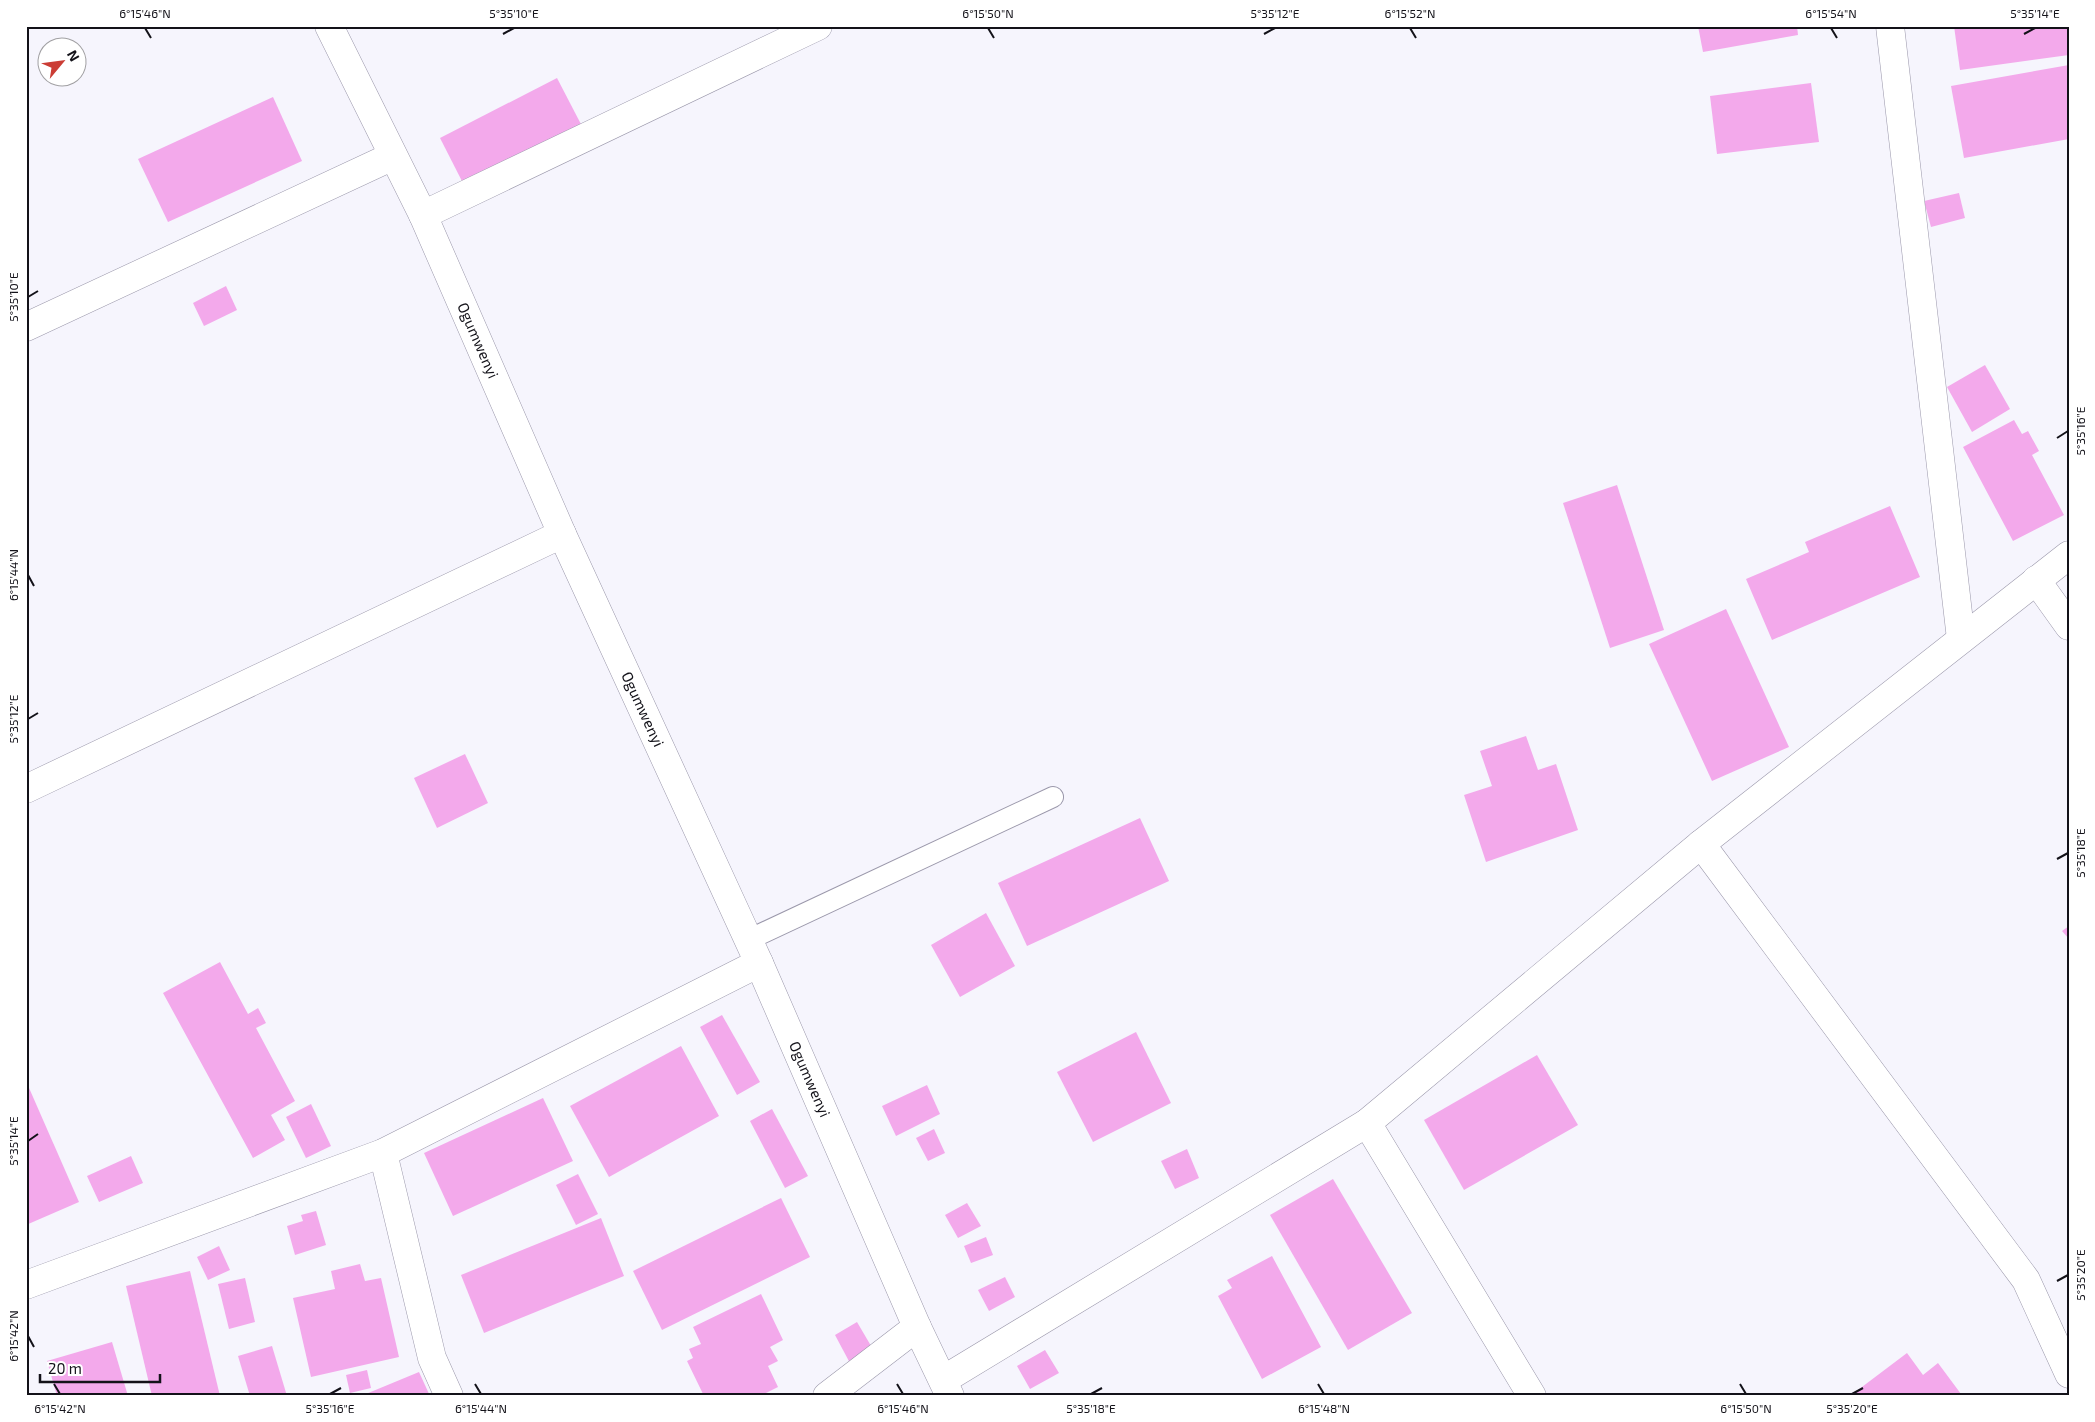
<svg xmlns="http://www.w3.org/2000/svg" width="2095" height="1422" viewBox="0 0 2095 1422" font-family="'Exo 2',sans-serif">
  <rect width="100%" height="100%" fill="#f6f5fd"/>
  <!-- building -->
  <g fill="#f3a9eb">
    <path d="M 1698,26 L 1797,26 L 1798,35 L 1703,52 Z"/>
    <path d="M 1954,26 L 2069,26 L 2069,55 L 1960,70 Z"/>
    <path d="M 2069,65 L 2069,139 L 1964,158 L 1951,86 Z"/>
    <path d="M 557,78 L 584,130 L 467,191 L 440,138 Z"/>
    <path d="M 1811,83 L 1819,142 L 1717,154 L 1710,96 Z"/>
    <path d="M 273,97 L 302,161 L 168,222 L 138,159 Z"/>
    <path d="M 1959,193 L 1965,218 L 1931,227 L 1924,201 Z"/>
    <path d="M 226,286 L 237,310 L 204,326 L 193,303 Z"/>
    <path d="M 1985,365 L 2010,409 L 1972,432 L 1947,387 Z"/>
    <path d="M 2014,420 L 2022,434 L 2028,431 L 2039,451 L 2032,455 L 2064,515 L 2013,541 L 1963,447 Z"/>
    <path d="M 1617,485 L 1664,630 L 1610,648 L 1563,503 Z"/>
    <path d="M 1890,506 L 1920,577 L 1772,640 L 1746,579 L 1809,552 L 1805,542 Z"/>
    <path d="M 1726,609 L 1789,747 L 1712,781 L 1649,644 Z"/>
    <path d="M 1526,736 L 1538,770 L 1556,764 L 1578,830 L 1486,862 L 1464,795 L 1492,786 L 1480,751 Z"/>
    <path d="M 465,754 L 488,803 L 437,828 L 414,778 Z"/>
    <path d="M 1140,818 L 1169,881 L 1027,946 L 998,883 Z"/>
    <path d="M 986,913 L 1015,966 L 960,997 L 931,945 Z"/>
    <path d="M 2069,926 L 2069,939 L 2062,931 Z"/>
    <path d="M 220,962 L 248,1014 L 258,1008 L 266,1023 L 256,1028 L 295,1101 L 271,1115 L 285,1140 L 253,1158 L 163,993 Z"/>
    <path d="M 722,1015 L 760,1082 L 737,1095 L 700,1027 Z"/>
    <path d="M 1136,1032 L 1171,1103 L 1093,1142 L 1057,1072 Z"/>
    <path d="M 681,1046 L 719,1116 L 609,1177 L 570,1106 Z"/>
    <path d="M 1537,1055 L 1578,1125 L 1464,1190 L 1424,1120 Z"/>
    <path d="M 26,1081 L 79,1202 L 26,1225 Z"/>
    <path d="M 927,1085 L 940,1114 L 896,1136 L 882,1106 Z"/>
    <path d="M 543,1098 L 573,1161 L 453,1216 L 424,1153 Z"/>
    <path d="M 311,1104 L 331,1146 L 306,1158 L 286,1117 Z"/>
    <path d="M 772,1109 L 808,1176 L 785,1188 L 750,1121 Z"/>
    <path d="M 934,1129 L 945,1153 L 928,1161 L 916,1138 Z"/>
    <path d="M 1187,1149 L 1199,1178 L 1175,1189 L 1161,1161 Z"/>
    <path d="M 131,1156 L 143,1183 L 99,1202 L 87,1176 Z"/>
    <path d="M 578,1174 L 598,1214 L 576,1225 L 556,1185 Z"/>
    <path d="M 1333,1179 L 1412,1313 L 1348,1350 L 1270,1215 Z"/>
    <path d="M 781,1198 L 810,1257 L 662,1330 L 633,1271 Z"/>
    <path d="M 967,1203 L 981,1226 L 958,1238 L 945,1215 Z"/>
    <path d="M 316,1211 L 326,1245 L 295,1255 L 287,1226 L 303,1221 L 301,1215 Z"/>
    <path d="M 601,1218 L 624,1276 L 484,1333 L 461,1275 Z"/>
    <path d="M 986,1237 L 993,1255 L 971,1263 L 964,1246 Z"/>
    <path d="M 219,1246 L 230,1270 L 208,1280 L 197,1257 Z"/>
    <path d="M 1272,1256 L 1321,1347 L 1262,1379 L 1218,1296 L 1232,1288 L 1227,1280 Z"/>
    <path d="M 360,1264 L 365,1281 L 381,1278 L 399,1357 L 311,1377 L 293,1298 L 335,1289 L 331,1271 Z"/>
    <path d="M 190,1271 L 220,1396 L 152,1396 L 126,1286 Z"/>
    <path d="M 1005,1277 L 1015,1297 L 989,1311 L 978,1290 Z"/>
    <path d="M 245,1278 L 255,1322 L 229,1329 L 218,1284 Z"/>
    <path d="M 761,1294 L 783,1340 L 770,1347 L 778,1361 L 768,1366 L 778,1387 L 760,1396 L 704,1396 L 687,1361 L 693,1358 L 689,1349 L 701,1344 L 693,1327 Z"/>
    <path d="M 857,1322 L 874,1351 L 851,1365 L 835,1335 Z"/>
    <path d="M 112,1342 L 128,1396 L 57,1396 L 47,1361 Z"/>
    <path d="M 272,1346 L 287,1396 L 250,1396 L 238,1356 Z"/>
    <path d="M 1045,1350 L 1059,1373 L 1030,1389 L 1017,1366 Z"/>
    <path d="M 1907,1353 L 1923,1375 L 1938,1363 L 1961,1394 L 1959,1396 L 1850,1396 Z"/>
    <path d="M 367,1370 L 371,1388 L 350,1393 L 346,1375 Z"/>
    <path d="M 419,1372 L 430,1396 L 361,1396 Z"/>
  </g>
  <g fill="none" stroke-linecap="round" stroke-linejoin="round">
    <!-- lane casing -->
    <g stroke="#9b98ab" stroke-width="22">
      <path id="lane" d="M 748,940 L 1053,797"/>
    </g>
    <!-- street casing -->
    <g stroke="#9b98ab" stroke-width="29">
      <g id="street">
        <path id="s1" d="M 329,26 L 423,215 L 562,534 L 759,963 L 917,1327 L 950,1396"/>
        <path d="M 1890,26 L 1961,639"/>
        <path d="M 423,215 L 818,26"/>
        <path d="M 26,327 L 393,156"/>
        <path d="M 2036,580 L 2069,626"/>
        <path d="M 26,789 L 562,534"/>
        <path d="M 1701,844 L 2026,1280 L 2069,1374"/>
        <path d="M 1367,1123 L 1532,1396"/>
        <path d="M 383,1153 L 432,1358 L 449,1396"/>
        <path d="M 26,1285 L 383,1153 L 759,963"/>
        <path d="M 943,1380 L 1367,1123 L 1701,844 L 2069,555"/>
        <path d="M 827,1396 L 917,1327"/>
      </g>
    </g>
    <!-- lane -->
    <use href="#lane" stroke="#fff" stroke-width="20"/>
    <!-- street -->
    <use href="#street" stroke="#fff" stroke-width="28"/>
  </g>
  <!-- ticks -->
  <path fill="none" stroke="#131219" stroke-width="2" d="M 145,28 L 151,38M 988,28 L 994,38M 1410,28 L 1416,38M 1831,28 L 1837,38M 503,34 L 514,28M 1264,34 L 1275,28M 2024,34 L 2035,28M 28,297 L 38,291M 2057,438 L 2068,431M 28,575 L 34,586M 28,719 L 38,713M 2057,859 L 2068,853M 28,1141 L 38,1134M 2057,1281 L 2068,1275M 28,1336 L 34,1347M 54,1384 L 60,1394M 475,1384 L 481,1394M 897,1384 L 903,1394M 1318,1384 L 1324,1394M 1740,1384 L 1746,1394M 330,1394 L 341,1388M 1091,1394 L 1102,1388M 1852,1394 L 1863,1388"/>
  <g text-anchor="middle" stroke-width="5" stroke-linejoin="round" paint-order="stroke">
    <!-- street labels -->
    <g font-size="15" fill="#131219" stroke="#fff">
      <text dy="5" stroke="none"><textPath href="#s1" startOffset="348">Ogumwenyi</textPath></text>
      <text dy="5" stroke="none"><textPath href="#s1" startOffset="752">Ogumwenyi</textPath></text>
      <text dy="5" stroke="none"><textPath href="#s1" startOffset="1158">Ogumwenyi</textPath></text>
    </g>
  </g>
  <!-- border -->
  <rect width="2095" height="1422" fill="none" stroke="#ffffff" stroke-width="55"/>
  <!-- north arrow -->
  <g transform="translate(62 62) rotate(61)"><circle r="24" fill="#ffffff" stroke="#a1a0a3"/>
  <path d="M0-4L9 19L0 12L-9 19Z" fill="#cb3d35"/>
  <text y="-8" font-size="14" font-weight="bold" text-anchor="middle" fill="#131219">N</text>
  </g>
  <!-- scale -->
  <path d="M40 1374v8h120v-8" fill="none" stroke="#131219" stroke-width="2.5"/>
  <text x="48" y="1374" font-size="15" fill="#131219" stroke="#ffffff" stroke-width="4" paint-order="stroke">20 m</text>
  <rect x="28" y="28" width="2040" height="1366" fill="none" stroke="#131219" stroke-width="2"/>
  <g font-size="12" text-anchor="middle" fill="#131219">
    <text x="145" y="18">6°15'46"N</text>
    <text x="514" y="18">5°35'10"E</text>
    <text x="988" y="18">6°15'50"N</text>
    <text x="1275" y="18">5°35'12"E</text>
    <text x="1410" y="18">6°15'52"N</text>
    <text x="1831" y="18">6°15'54"N</text>
    <text x="2035" y="18">5°35'14"E</text>
    <text transform="translate(14 297) rotate(-90)" y="4">5°35'10"E</text>
    <text transform="translate(2081 431) rotate(-90)" y="4">5°35'16"E</text>
    <text transform="translate(14 575) rotate(-90)" y="4">6°15'44"N</text>
    <text transform="translate(14 719) rotate(-90)" y="4">5°35'12"E</text>
    <text transform="translate(2081 853) rotate(-90)" y="4">5°35'18"E</text>
    <text transform="translate(14 1141) rotate(-90)" y="4">5°35'14"E</text>
    <text transform="translate(2081 1275) rotate(-90)" y="4">5°35'20"E</text>
    <text transform="translate(14 1336) rotate(-90)" y="4">6°15'42"N</text>
    <text x="60" y="1413">6°15'42"N</text>
    <text x="330" y="1413">5°35'16"E</text>
    <text x="481" y="1413">6°15'44"N</text>
    <text x="903" y="1413">6°15'46"N</text>
    <text x="1091" y="1413">5°35'18"E</text>
    <text x="1324" y="1413">6°15'48"N</text>
    <text x="1746" y="1413">6°15'50"N</text>
    <text x="1852" y="1413">5°35'20"E</text>
  </g>
</svg>
